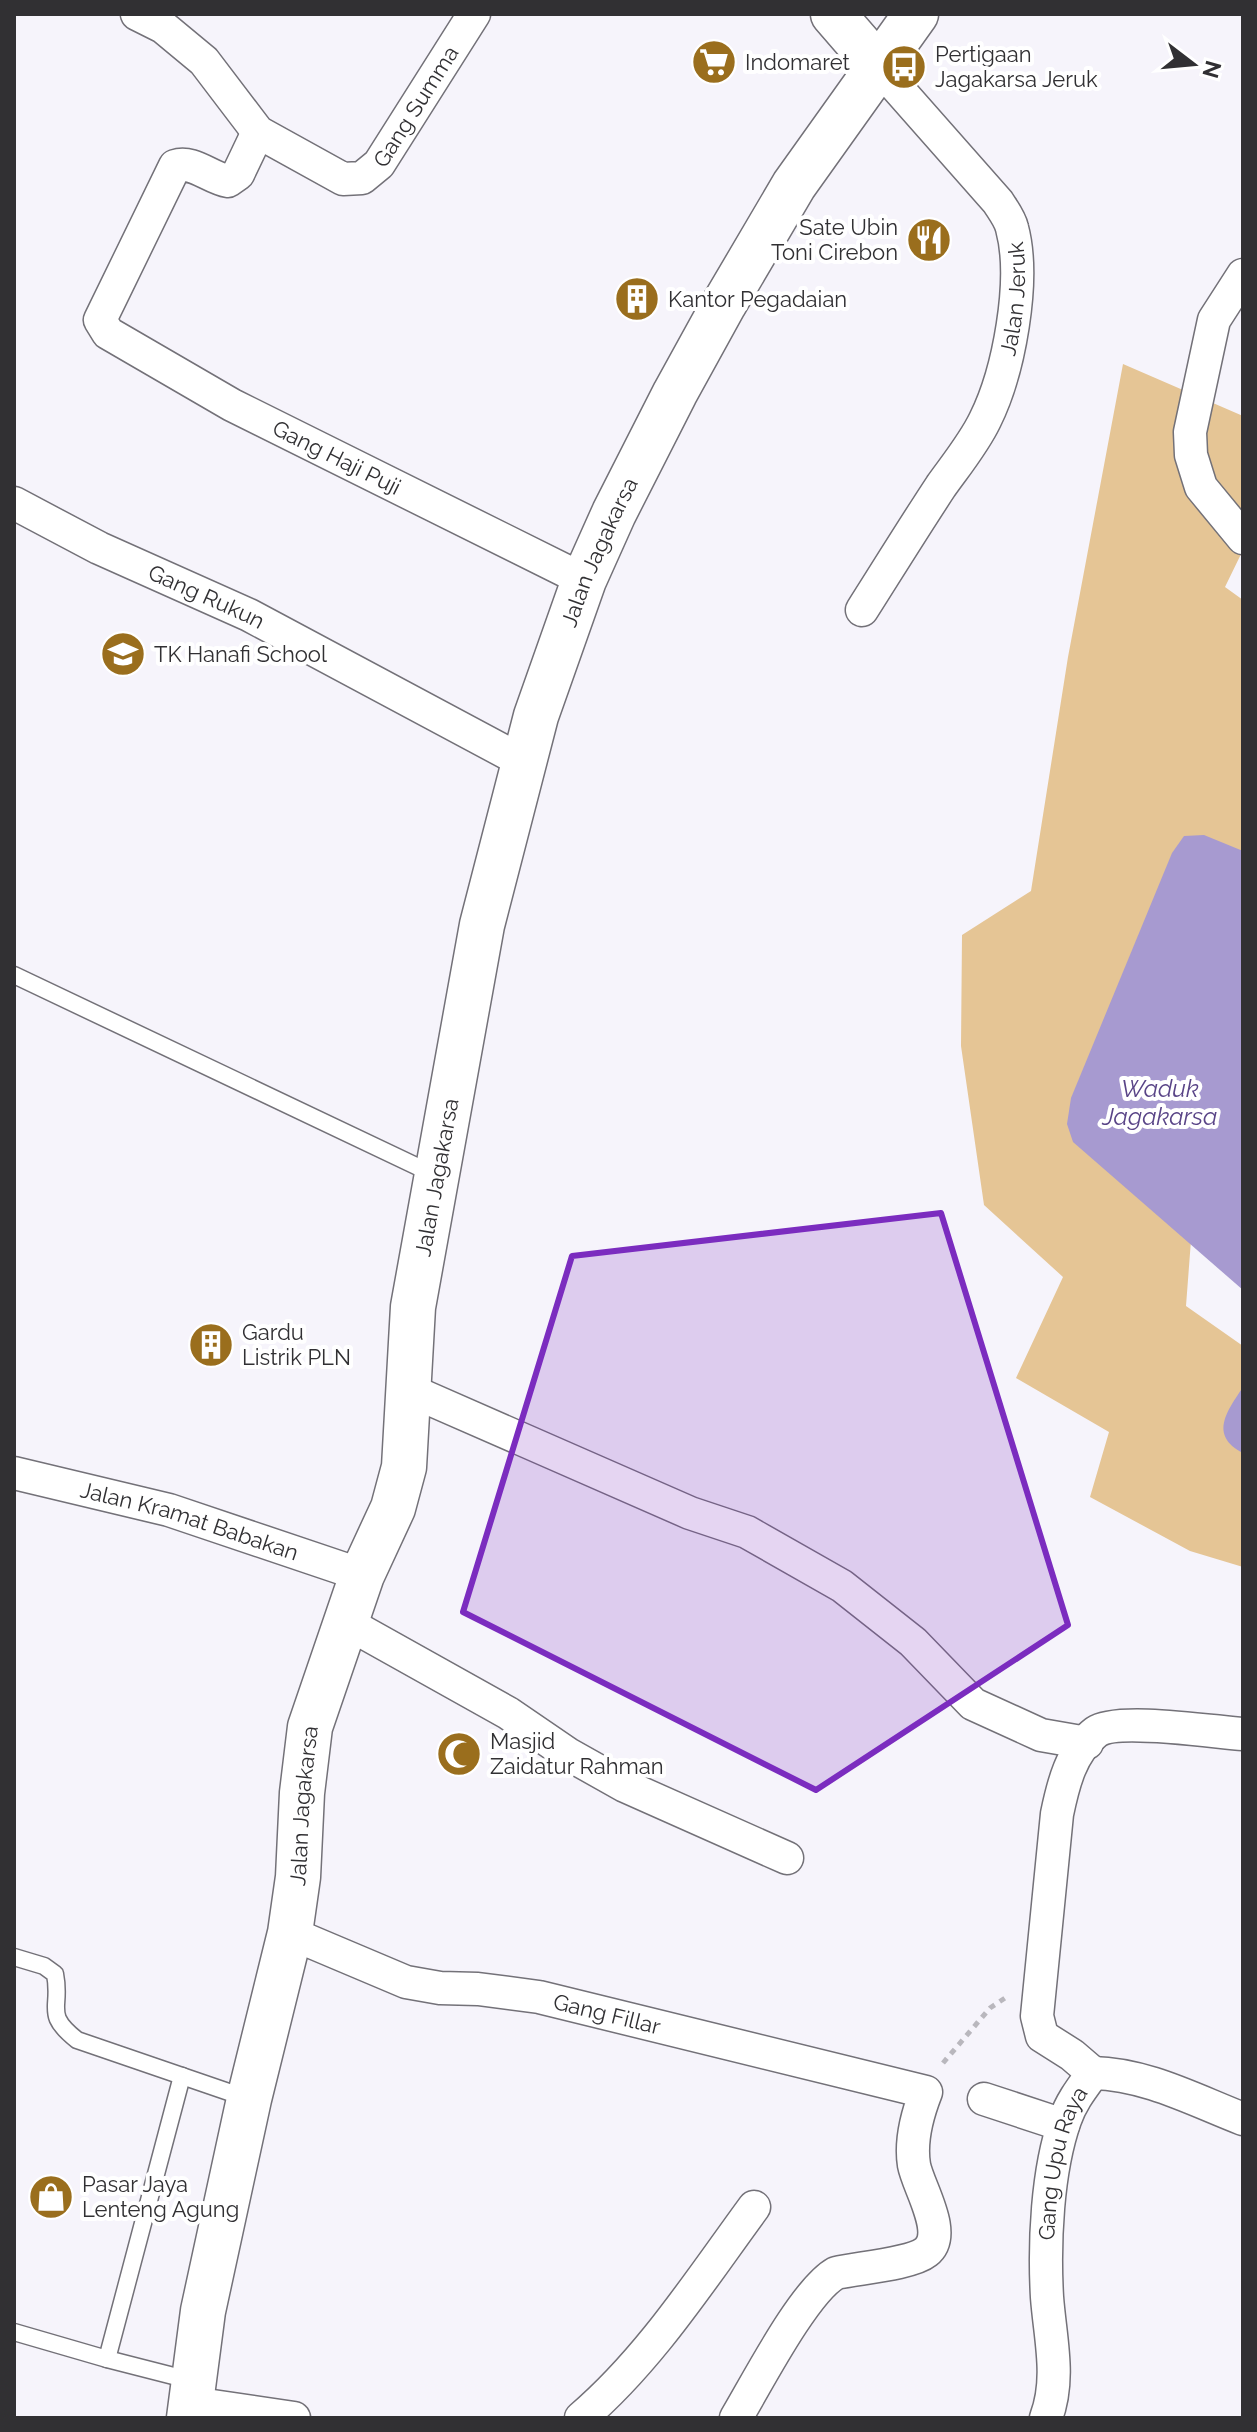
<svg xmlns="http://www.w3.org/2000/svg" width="1257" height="2432" viewBox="0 0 1257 2432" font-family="Raleway,sans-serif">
  <rect width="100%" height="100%" fill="#f6f4fb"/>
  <!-- green -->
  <path fill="#e5c595" d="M 1123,364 L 1243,416 L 1243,550 L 1225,587 L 1243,600 L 1243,1120 L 1193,1214 L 1186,1306 L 1243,1346 L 1243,1567 L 1190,1551 L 1090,1497 L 1109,1432 L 1016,1378 L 1063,1277 L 984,1205 L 961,1046 L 962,935 L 1031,891 L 1068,657 Z"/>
  <!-- water -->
  <g fill="#a79ad0">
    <path d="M 1204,835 L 1243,851 L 1243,1290 L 1073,1142 L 1067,1124 L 1071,1098 L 1172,853 L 1184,836 Z"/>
    <path d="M 1243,1387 L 1243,1453 C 1208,1435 1228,1410 1243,1387 Z"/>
  </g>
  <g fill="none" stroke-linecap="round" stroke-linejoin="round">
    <!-- lane casing -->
    <g stroke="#737178" stroke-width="19">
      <g id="lane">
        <path d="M 14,975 L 435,1175"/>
        <path d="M 14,1957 L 44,1966 L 55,1974 C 62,2009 43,2013 77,2040 L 249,2099"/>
        <path d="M 182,2076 L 107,2359 L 193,2381"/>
        <path d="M 14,2332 L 107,2359"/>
      </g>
    </g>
    <!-- street casing -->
    <g stroke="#737178" stroke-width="35">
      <g id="street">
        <path id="s1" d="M 137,14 L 163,27 L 204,61 L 258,132 L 343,179 L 362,178 L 379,164 L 474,14"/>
        <path id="s2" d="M 258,132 L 238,174 L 228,181 C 210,178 193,160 175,166 L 100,320 L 108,333 L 232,405 L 584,580"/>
        <path d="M 1243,275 L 1214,320 L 1190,432 L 1191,455 L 1201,487 L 1243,538"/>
        <path id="s3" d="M 14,503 L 99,548 L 249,615 L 522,761"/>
        <path id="s4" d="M 862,610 C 888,569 914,527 941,486 C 956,465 974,443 985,420 C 1009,372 1026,280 1012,228 C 1010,219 1003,210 998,202 L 878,66"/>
        <path d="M 407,1389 L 690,1513 L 747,1532 L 842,1586 L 913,1642 L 973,1704 L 1041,1735 L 1087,1743"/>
        <path id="s5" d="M 14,1473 L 169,1510 L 362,1575"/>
        <path d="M 347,1623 L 508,1713 L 568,1754 L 625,1786 L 787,1858"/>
        <path id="s6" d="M 290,1933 L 406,1982 L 440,1988 L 478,1989 L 539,1997 L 926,2092 C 917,2115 910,2140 914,2165 C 918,2187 949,2234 926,2252 C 911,2264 858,2268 836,2273 C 804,2291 757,2383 736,2418"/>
        <path d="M 1093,2073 L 1072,2055 L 1042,2036 L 1037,2016 L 1057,1814 C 1063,1785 1071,1751 1096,1732 C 1117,1717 1214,1732 1243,1734"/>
        <path d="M 1093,2073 C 1146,2074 1194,2100 1243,2119"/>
        <path d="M 984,2099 L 1063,2125"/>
        <path d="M 192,2403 L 294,2418"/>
        <path d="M 581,2418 C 650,2359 701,2279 754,2207"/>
        <path id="s7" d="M 1046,2418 C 1061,2378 1050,2338 1047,2297 C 1044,2243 1047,2171 1065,2120 C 1071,2102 1082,2088 1093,2073"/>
      </g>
    </g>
    <!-- secondary casing -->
    <g stroke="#737178" stroke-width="47">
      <g id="secondary">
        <path d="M 833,14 L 878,66"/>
        <path id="s8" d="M 189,2418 L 203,2311 L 249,2099 L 290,1933 L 298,1877 L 302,1793 L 310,1727 L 362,1575 L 393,1508 L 404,1467 L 413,1307 L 482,925 L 536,716 L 584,580 L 614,513 L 675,393 L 724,304 L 794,185 L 916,14"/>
      </g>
    </g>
    <!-- path -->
    <path stroke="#b9b7bd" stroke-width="5" stroke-dasharray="6 6" stroke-linecap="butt" d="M 943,2063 L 990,2008 L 1005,1998"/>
    <!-- lane -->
    <use href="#lane" stroke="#fff" stroke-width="16"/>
    <!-- street -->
    <use href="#street" stroke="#fff" stroke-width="32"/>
    <!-- secondary -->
    <use href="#secondary" stroke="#fff" stroke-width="44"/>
  </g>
  <!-- marked area -->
  <path fill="#7b2cbf" fill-opacity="0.2" stroke="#7b2cbf" stroke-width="6" stroke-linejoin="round" d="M 941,1213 L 1068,1625 L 816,1790 L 463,1612 L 572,1256 Z"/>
  <!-- icons -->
  <defs>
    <g id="supermarket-disc" transform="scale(2.3)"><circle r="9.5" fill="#9a6e1d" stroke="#fff"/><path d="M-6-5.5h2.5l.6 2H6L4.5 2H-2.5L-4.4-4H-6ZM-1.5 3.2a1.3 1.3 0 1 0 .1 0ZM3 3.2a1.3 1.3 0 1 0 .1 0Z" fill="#fff"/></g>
    <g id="bus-disc" transform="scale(2.3)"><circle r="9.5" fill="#9a6e1d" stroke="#fff"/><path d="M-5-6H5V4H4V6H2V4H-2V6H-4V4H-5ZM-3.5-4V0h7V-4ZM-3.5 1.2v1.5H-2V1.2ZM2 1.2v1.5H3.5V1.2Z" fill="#fff"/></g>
    <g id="restaurant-disc" transform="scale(2.3)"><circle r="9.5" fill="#9a6e1d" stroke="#fff"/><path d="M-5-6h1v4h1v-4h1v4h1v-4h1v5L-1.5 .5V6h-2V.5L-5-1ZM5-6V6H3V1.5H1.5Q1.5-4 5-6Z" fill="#fff"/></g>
    <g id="building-disc" transform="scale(2.3)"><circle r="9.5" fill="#9a6e1d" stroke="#fff"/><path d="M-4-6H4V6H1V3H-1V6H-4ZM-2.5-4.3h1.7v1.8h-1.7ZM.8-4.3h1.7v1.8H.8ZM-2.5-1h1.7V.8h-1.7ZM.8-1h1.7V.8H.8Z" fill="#fff"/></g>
    <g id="school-disc" transform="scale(2.3)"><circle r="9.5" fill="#9a6e1d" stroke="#fff"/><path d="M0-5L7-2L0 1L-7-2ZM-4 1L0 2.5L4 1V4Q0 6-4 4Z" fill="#fff"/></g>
    <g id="mosque-disc" transform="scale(2.3)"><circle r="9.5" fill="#9a6e1d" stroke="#fff"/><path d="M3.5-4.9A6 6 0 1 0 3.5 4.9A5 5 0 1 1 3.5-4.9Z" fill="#fff"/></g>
    <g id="shop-disc" transform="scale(2.3)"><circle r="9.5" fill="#9a6e1d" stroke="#fff"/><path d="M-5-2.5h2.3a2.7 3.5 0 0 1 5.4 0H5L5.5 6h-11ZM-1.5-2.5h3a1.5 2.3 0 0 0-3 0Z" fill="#fff"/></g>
  </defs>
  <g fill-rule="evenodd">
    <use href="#supermarket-disc" x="714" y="62"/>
    <use href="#bus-disc" x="904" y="67"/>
    <use href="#restaurant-disc" x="929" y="240"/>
    <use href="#building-disc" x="637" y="299"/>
    <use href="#school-disc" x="123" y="654"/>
    <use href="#building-disc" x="211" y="1345"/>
    <use href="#mosque-disc" x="459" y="1754"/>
    <use href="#shop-disc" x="51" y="2197"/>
  </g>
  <g text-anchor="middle" stroke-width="8" stroke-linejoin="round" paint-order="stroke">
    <!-- poi labels -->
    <g font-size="22" fill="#313033" stroke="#fff" text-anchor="start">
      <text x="935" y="62">Pertigaan<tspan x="935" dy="25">Jagakarsa Jeruk</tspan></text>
      <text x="745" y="70">Indomaret</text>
      <text x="898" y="235" text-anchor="end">Sate Ubin<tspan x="898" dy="25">Toni Cirebon</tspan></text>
      <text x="668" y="307">Kantor Pegadaian</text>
      <text x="154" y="662">TK Hanafi School</text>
      <text x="242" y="1340">Gardu<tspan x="242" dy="25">Listrik PLN</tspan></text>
      <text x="490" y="1749">Masjid<tspan x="490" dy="25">Zaidatur Rahman</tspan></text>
      <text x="82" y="2192">Pasar Jaya<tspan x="82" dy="25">Lenteng Agung</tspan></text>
    </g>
    <!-- street labels -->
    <g font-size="22" fill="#313033" stroke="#fff">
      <text dy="8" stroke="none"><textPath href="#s1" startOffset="378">Gang Summa</textPath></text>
      <text dy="8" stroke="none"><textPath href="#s4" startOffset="352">Jalan Jeruk</textPath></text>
      <text dy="8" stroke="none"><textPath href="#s2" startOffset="562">Gang Haji Puji</textPath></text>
      <text dy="8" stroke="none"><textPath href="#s8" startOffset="1920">Jalan Jagakarsa</textPath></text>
      <text dy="8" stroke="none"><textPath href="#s3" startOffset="214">Gang Rukun</textPath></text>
      <text dy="8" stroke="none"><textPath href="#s8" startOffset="1272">Jalan Jagakarsa</textPath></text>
      <text dy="8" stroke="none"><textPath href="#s5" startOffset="182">Jalan Kramat Babakan</textPath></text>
      <text dy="8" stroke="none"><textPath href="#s8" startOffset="624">Jalan Jagakarsa</textPath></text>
      <text dy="8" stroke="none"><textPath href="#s6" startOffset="330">Gang Fillar</textPath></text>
      <text dy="8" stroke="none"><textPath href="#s7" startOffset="258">Gang Upu Raya</textPath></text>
    </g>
    <!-- water labels -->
    <g font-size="24" font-style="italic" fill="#594487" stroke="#fff">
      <text x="1160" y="1097">Waduk<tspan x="1160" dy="28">Jagakarsa</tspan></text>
    </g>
  </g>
  <!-- border -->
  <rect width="1257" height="2432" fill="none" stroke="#313033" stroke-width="32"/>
  <!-- north arrow -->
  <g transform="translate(1193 64) rotate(106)" stroke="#ffffff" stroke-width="6" paint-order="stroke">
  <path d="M0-6L14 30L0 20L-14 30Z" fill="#313033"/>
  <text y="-12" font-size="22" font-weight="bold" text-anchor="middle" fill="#313033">N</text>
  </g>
</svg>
